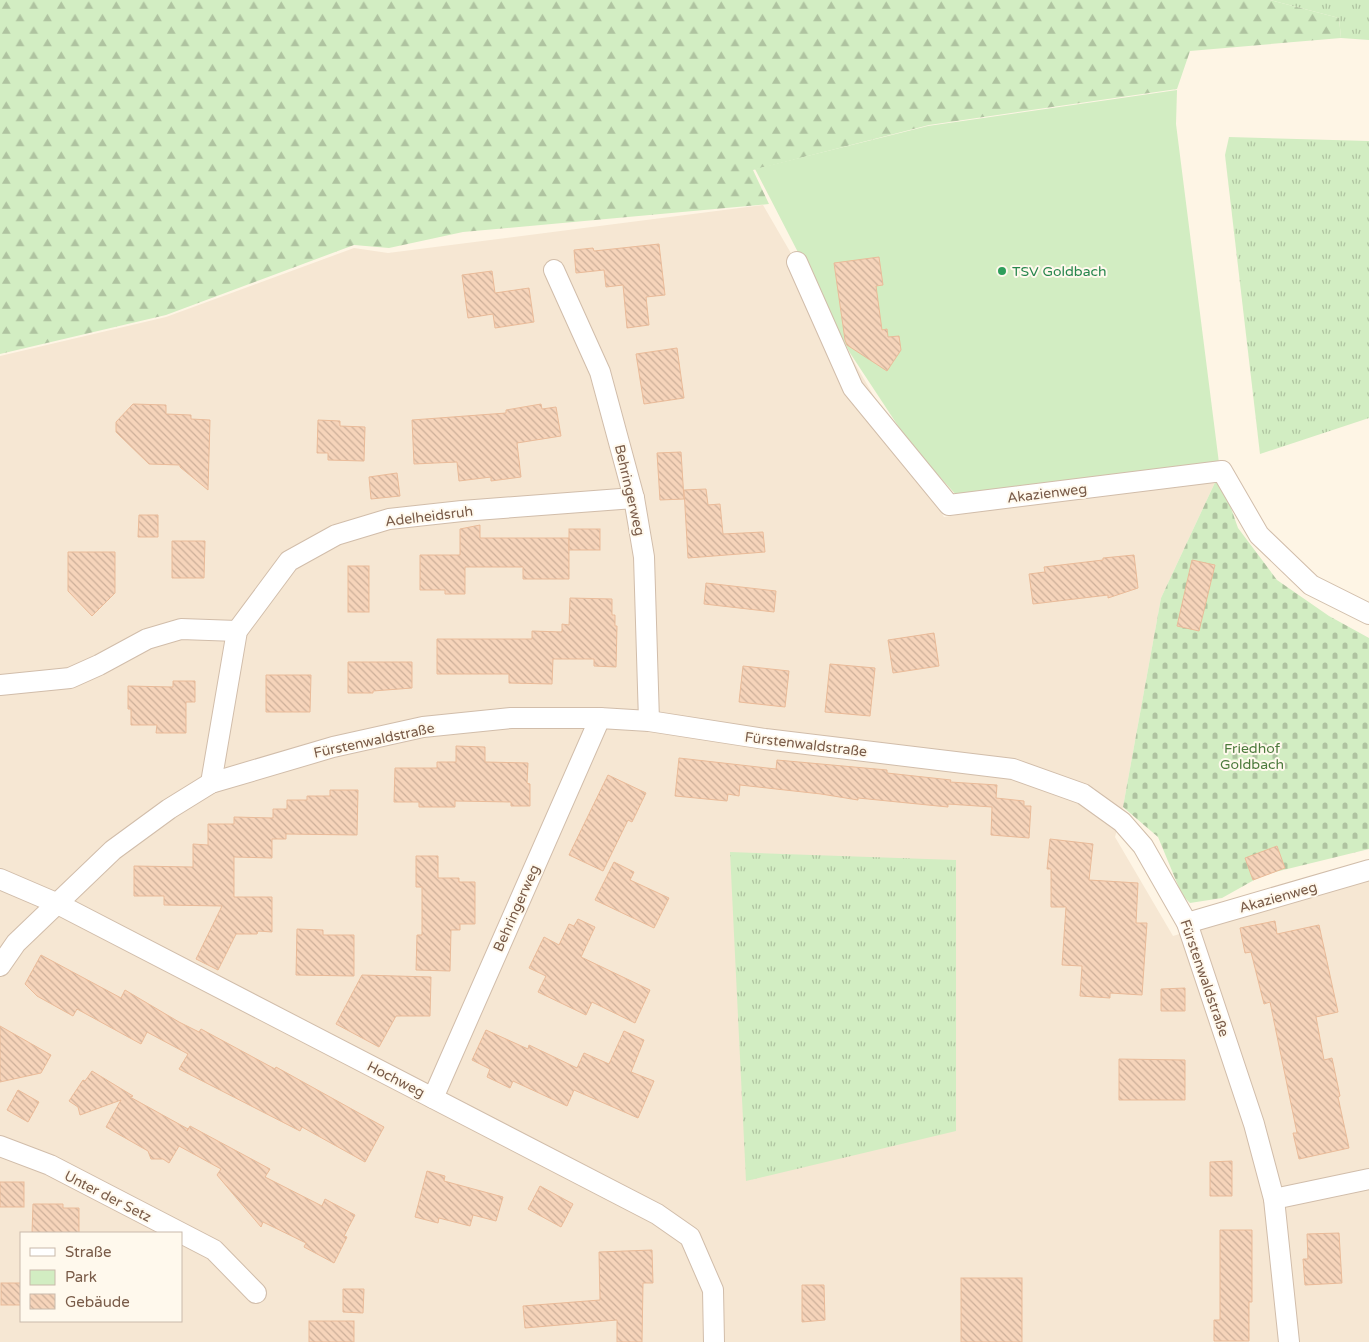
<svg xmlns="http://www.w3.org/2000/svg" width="1369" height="1342" viewBox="0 0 1369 1342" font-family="'Varela Round',sans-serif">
  <defs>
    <pattern id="grass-tufts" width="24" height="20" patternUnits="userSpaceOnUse" patternTransform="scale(1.25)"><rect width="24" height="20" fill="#d2edc2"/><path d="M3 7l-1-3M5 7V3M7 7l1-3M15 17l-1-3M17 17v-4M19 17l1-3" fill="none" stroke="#afc3a0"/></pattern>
    <pattern id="forest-firs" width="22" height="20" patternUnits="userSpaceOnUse" patternTransform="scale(1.25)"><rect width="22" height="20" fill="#d2edc2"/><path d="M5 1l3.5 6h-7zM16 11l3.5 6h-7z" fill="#afc3a0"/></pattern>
    <pattern id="cemetery-stones" width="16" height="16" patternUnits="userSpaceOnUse" patternTransform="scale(1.25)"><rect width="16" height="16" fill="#d2edc2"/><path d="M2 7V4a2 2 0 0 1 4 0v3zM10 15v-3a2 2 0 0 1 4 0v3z" fill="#afc3a0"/></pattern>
    <pattern id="building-back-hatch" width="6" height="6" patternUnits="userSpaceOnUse" patternTransform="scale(1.25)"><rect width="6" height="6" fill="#f6d4ba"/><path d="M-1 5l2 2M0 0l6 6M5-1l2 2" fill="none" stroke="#ccaf99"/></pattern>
  </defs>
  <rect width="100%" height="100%" fill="#fef5e5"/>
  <!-- residential -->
  <path fill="#f6e7d3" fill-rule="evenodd" d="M 763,205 L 944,517 L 1219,474 L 1161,598 L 1123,807 L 1115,837 L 1173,936 L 1313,892 L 1369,873 L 1369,1342 L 0,1342 L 0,356 L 166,317 L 354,248 L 388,253 ZM 21,1233 L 181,1233 L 181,1321 L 21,1321 Z"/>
  <!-- grass -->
  <g fill="url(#grass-tufts)">
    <path d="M 1270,0 L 1369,0 L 1369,40 L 1341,38 L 1339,18 Z"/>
    <path d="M 1229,137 L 1369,141 L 1369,418 L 1260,454 L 1225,155 Z"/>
    <path d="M 730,852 L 956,860 L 956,1131 L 746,1181 Z"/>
  </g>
  <!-- forest -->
  <path fill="url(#forest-firs)" d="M 0,0 L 1270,0 L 1339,18 L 1341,38 L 1190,51 L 1177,89 L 929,125 L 753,170 L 769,204 L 463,232 L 389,248 L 354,245 L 166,315 L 0,354 Z"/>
  <!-- cemetery -->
  <path fill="url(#cemetery-stones)" d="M 1219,474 L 1238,528 L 1277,580 L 1329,616 L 1369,638 L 1369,849 L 1263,875 L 1222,898 L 1190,903 L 1182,895 L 1158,837 L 1123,807 L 1161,598 Z"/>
  <!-- park -->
  <path fill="#d2edc2" d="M 1177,90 L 1176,124 L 1219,463 L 958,497 L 910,444 L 850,353 L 755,169 L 928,126 Z"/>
  <!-- building -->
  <g fill="url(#building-back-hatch)" stroke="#eabb99">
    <path d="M 659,244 L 665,295 L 646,297 L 649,325 L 627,328 L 623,285 L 606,287 L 604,270 L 576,273 L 574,250 L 593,248 L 594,251 Z"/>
    <path d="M 879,257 L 883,285 L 876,286 L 882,330 L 887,329 L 888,337 L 899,336 L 901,350 L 887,371 L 847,345 L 845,340 L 834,263 Z"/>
    <path d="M 492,271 L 495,293 L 529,288 L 534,322 L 495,328 L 493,314 L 468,318 L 462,275 Z"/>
    <path d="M 677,348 L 684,398 L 644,404 L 636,354 Z"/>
    <path d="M 133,404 L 166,405 L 166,414 L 191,415 L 191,419 L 210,420 L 208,490 L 180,467 L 180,465 L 149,464 L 116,432 L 116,422 Z"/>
    <path d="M 541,404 L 542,409 L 556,407 L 561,436 L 517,443 L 521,477 L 491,481 L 491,477 L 459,481 L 457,462 L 414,464 L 412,420 L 506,413 L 506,410 Z"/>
    <path d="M 318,420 L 340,421 L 340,426 L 365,427 L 364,461 L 328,460 L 328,453 L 317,453 Z"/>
    <path d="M 681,452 L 684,499 L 660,500 L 657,453 Z"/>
    <path d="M 397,473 L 400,496 L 371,499 L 369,477 Z"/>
    <path d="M 706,489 L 708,505 L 720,504 L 723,534 L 763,532 L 765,552 L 688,558 L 684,490 Z"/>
    <path d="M 139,515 L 158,515 L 158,537 L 138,537 Z"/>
    <path d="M 480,525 L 480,538 L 569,538 L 569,579 L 523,579 L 523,567 L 465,567 L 465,594 L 445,594 L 445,590 L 420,590 L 420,555 L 460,555 L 460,529 Z"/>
    <rect x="569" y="529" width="31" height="21"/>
    <path d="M 172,541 L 205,541 L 204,578 L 172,578 Z"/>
    <path d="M 68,552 L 115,552 L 115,593 L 92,616 L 68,591 Z"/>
    <path d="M 1134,555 L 1138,588 L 1108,598 L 1108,595 L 1033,604 L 1029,574 L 1045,572 L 1044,567 L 1103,560 L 1103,558 Z"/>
    <path d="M 1192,560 L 1215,565 L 1199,631 L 1177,626 Z"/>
    <rect x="348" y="566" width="21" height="46"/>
    <path d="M 706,583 L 776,591 L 774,612 L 704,604 Z"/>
    <path d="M 570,598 L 612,599 L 612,615 L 615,615 L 615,626 L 617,626 L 616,667 L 594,666 L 594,659 L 553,659 L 552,684 L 509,683 L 509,674 L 437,674 L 437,639 L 532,639 L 532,631 L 562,632 L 562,624 L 569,625 Z"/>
    <path d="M 934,633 L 939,666 L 893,673 L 888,640 Z"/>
    <path d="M 348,662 L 412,662 L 412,688 L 373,691 L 373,693 L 348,693 Z"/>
    <path d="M 830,664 L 875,668 L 870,716 L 825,712 Z"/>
    <path d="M 743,666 L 789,671 L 785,707 L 739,702 Z"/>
    <path d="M 266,675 L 311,675 L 310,712 L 266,712 Z"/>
    <path d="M 173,681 L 195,681 L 195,702 L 186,702 L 186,733 L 156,733 L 157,725 L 131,725 L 131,709 L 128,709 L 128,686 L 173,687 Z"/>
    <path d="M 456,746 L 485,747 L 485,762 L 528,763 L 527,783 L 530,784 L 530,806 L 511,806 L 511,802 L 455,801 L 455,807 L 419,807 L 419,802 L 394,802 L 395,768 L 437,768 L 437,762 L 456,762 Z"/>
    <path d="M 679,758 L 776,769 L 777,760 L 887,770 L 887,773 L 951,780 L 950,782 L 997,785 L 996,798 L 1024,801 L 1024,806 L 1031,806 L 1029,838 L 991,835 L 992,807 L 948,804 L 948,807 L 858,798 L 858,800 L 821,794 L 740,785 L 739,796 L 728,794 L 727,801 L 675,796 Z"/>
    <path d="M 608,775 L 646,793 L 632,822 L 628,820 L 603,871 L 569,855 Z"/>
    <path d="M 330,790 L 358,790 L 357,835 L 286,834 L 286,839 L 272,839 L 272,858 L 234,857 L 234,897 L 272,897 L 272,932 L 258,931 L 257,934 L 236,934 L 218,970 L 196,959 L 222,906 L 164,905 L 164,896 L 134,896 L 134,866 L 193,867 L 193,844 L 208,845 L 208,824 L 234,824 L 234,817 L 273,818 L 273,809 L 287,809 L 287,800 L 307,800 L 307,796 L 330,796 Z"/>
    <path d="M 1050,839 L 1093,844 L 1089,880 L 1138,883 L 1136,923 L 1147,923 L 1142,995 L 1110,993 L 1110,998 L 1080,996 L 1082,966 L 1062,965 L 1066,907 L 1051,907 L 1051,869 L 1047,869 Z"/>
    <path d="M 1277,846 L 1285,868 L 1253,880 L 1245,858 Z"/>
    <path d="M 416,856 L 438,856 L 438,878 L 459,878 L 459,882 L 475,882 L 475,924 L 460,924 L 460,930 L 451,930 L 450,971 L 416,970 L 417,935 L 422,935 L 422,887 L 416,887 Z"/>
    <path d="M 614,862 L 634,872 L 630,880 L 669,898 L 654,928 L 595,900 Z"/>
    <path d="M 578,919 L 595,927 L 581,957 L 650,990 L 635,1023 L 592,1002 L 586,1015 L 538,992 L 546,976 L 529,968 L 544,937 L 559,945 L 569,924 L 574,926 Z"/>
    <path d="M 1275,921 L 1277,934 L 1319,925 L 1338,1012 L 1316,1017 L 1324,1060 L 1332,1058 L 1340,1096 L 1338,1097 L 1349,1148 L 1299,1159 L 1293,1133 L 1297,1133 L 1270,1002 L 1264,1004 L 1251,952 L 1245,953 L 1240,928 Z"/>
    <path d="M 297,929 L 323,930 L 323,935 L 354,935 L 354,976 L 296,975 Z"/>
    <path d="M 41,955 L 121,998 L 125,990 L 179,1022 L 199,1032 L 201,1029 L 275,1069 L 276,1067 L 384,1127 L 365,1162 L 302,1127 L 300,1131 L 179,1069 L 188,1054 L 147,1032 L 141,1044 L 77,1009 L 73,1016 L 37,996 L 25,984 Z"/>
    <path d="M 362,975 L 431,977 L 430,1016 L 396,1016 L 379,1047 L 336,1024 Z"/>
    <path d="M 1185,988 L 1185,1011 L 1161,1011 L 1161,989 Z"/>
    <path d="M 0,1026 L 51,1055 L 41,1073 L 0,1082 Z"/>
    <path d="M 486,1030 L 528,1049 L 529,1045 L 577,1068 L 584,1053 L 609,1064 L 624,1031 L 644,1040 L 631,1072 L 654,1081 L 638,1118 L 574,1090 L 567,1106 L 513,1081 L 510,1088 L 487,1077 L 490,1069 L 472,1060 Z"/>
    <path d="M 1119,1059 L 1185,1060 L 1185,1100 L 1119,1100 Z"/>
    <path d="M 92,1071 L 133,1096 L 130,1097 L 188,1129 L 187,1131 L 190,1126 L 270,1169 L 265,1177 L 322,1206 L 325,1199 L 355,1215 L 344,1236 L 347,1237 L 334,1263 L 304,1247 L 306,1243 L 263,1222 L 261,1227 L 217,1175 L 221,1169 L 179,1146 L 169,1163 L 163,1159 L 151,1159 L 148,1151 L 106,1127 L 121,1100 L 80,1115 L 78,1107 L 69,1101 L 83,1080 L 85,1081 Z"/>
    <path d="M 18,1090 L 39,1102 L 28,1122 L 7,1110 Z"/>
    <path d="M 1232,1161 L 1232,1196 L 1210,1196 L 1210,1162 Z"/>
    <path d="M 427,1171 L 445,1176 L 444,1181 L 503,1197 L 496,1221 L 473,1215 L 470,1226 L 439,1218 L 438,1223 L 415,1217 Z"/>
    <rect x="0" y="1182" width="24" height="25"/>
    <path d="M 540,1186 L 573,1204 L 561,1227 L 528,1209 Z"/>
    <path d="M 33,1204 L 63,1204 L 63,1208 L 79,1208 L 79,1233 L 32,1233 Z"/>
    <path d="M 1220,1230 L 1252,1230 L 1252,1302 L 1249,1302 L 1249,1341 L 1214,1341 L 1214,1320 L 1220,1320 Z"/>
    <path d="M 1339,1233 L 1342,1283 L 1305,1285 L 1303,1259 L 1308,1259 L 1307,1234 Z"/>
    <path d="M 652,1250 L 653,1283 L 643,1283 L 642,1342 L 617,1342 L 617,1320 L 525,1328 L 523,1306 L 600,1300 L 599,1252 Z"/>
    <rect x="961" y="1278" width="61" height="64"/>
    <rect x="1" y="1283" width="20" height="22"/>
    <path d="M 802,1285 L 824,1285 L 825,1320 L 802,1322 Z"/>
    <path d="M 343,1289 L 364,1289 L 363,1313 L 343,1312 Z"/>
    <rect x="309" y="1321" width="45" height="21"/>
  </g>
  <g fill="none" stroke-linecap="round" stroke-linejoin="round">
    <!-- street casing -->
    <g stroke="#d1bdaa" stroke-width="22">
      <g id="street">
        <path d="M 797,262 L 853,388 L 949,505 L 1222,471 L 1259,535 L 1311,585 L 1369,614"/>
        <path d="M 554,270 L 600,372 L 634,498 L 644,557 L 649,721"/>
        <path d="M 0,685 L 70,678 L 99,665 L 147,639 L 181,629 L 237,631"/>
        <path d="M 211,783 L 237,631 L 289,561 L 336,535 L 389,519 L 462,511 L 634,498"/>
        <path d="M 0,879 L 56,903 L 657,1214 L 690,1237 L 713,1290 L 714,1342"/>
        <path d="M 1187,923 L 1369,870"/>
        <path d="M 0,966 L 16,943 L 113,850 L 169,809 L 211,783 L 333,747 L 423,727 L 511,718 L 600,718 L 649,721 L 765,739 L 1013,769 L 1083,794 L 1122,822 L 1143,846 L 1187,923 L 1254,1124 L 1274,1199 L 1289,1342"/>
        <path d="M 433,1098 L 600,718"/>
        <path d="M 0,1146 L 50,1165 L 214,1250 L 256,1293"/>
        <path d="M 1274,1199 L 1369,1179"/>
      </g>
    </g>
    <!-- street -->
    <use href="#street" stroke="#fff" stroke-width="20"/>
  </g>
  <!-- markers -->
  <circle fill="#2e9e5b" stroke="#fff9ed" stroke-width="2" cx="1002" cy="271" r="5"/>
  <g text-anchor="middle" stroke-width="4" stroke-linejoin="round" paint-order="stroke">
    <!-- leisure labels -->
    <g font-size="14" fill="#27864d" stroke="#fff9ed" text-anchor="start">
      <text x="1012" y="276">TSV Goldbach</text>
    </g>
    <!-- street labels -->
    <g font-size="14" fill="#795b48" stroke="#fff9ed">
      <text transform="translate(630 490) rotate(77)" y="5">Behringerweg</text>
      <text transform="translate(1047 493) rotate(-7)" y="5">Akazienweg</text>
      <text transform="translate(429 516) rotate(-7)" y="5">Adelheidsruh</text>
      <text transform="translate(374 740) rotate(-12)" y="5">Fürstenwaldstraße</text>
      <text transform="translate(806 744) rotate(7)" y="5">Fürstenwaldstraße</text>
      <text transform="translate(1278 897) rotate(-16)" y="5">Akazienweg</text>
      <text transform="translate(516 908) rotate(-66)" y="5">Behringerweg</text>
      <text transform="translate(1205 978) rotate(71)" y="5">Fürstenwaldstraße</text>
      <text transform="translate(396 1079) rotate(27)" y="5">Hochweg</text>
      <text transform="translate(108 1196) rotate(27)" y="5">Unter der Setz</text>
    </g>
    <!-- park labels -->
    <g font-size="14" fill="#4c7a3c" stroke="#fff9ed">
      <text x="1252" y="753">Friedhof<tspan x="1252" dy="16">Goldbach</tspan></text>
    </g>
  </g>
  <!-- legend -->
  <rect x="20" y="1232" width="162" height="90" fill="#fff9ed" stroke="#c9baab"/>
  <rect x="30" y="1248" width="25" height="8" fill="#ffffff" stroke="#c9baab"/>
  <text x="65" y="1257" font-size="15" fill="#795b48">Straße</text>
  <rect x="30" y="1270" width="25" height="15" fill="#d2edc2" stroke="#c9baab"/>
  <text x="65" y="1282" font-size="15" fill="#795b48">Park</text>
  <rect x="30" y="1294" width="25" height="15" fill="url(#building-back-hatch)" stroke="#c9baab"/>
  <text x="65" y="1307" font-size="15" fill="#795b48">Gebäude</text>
</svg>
